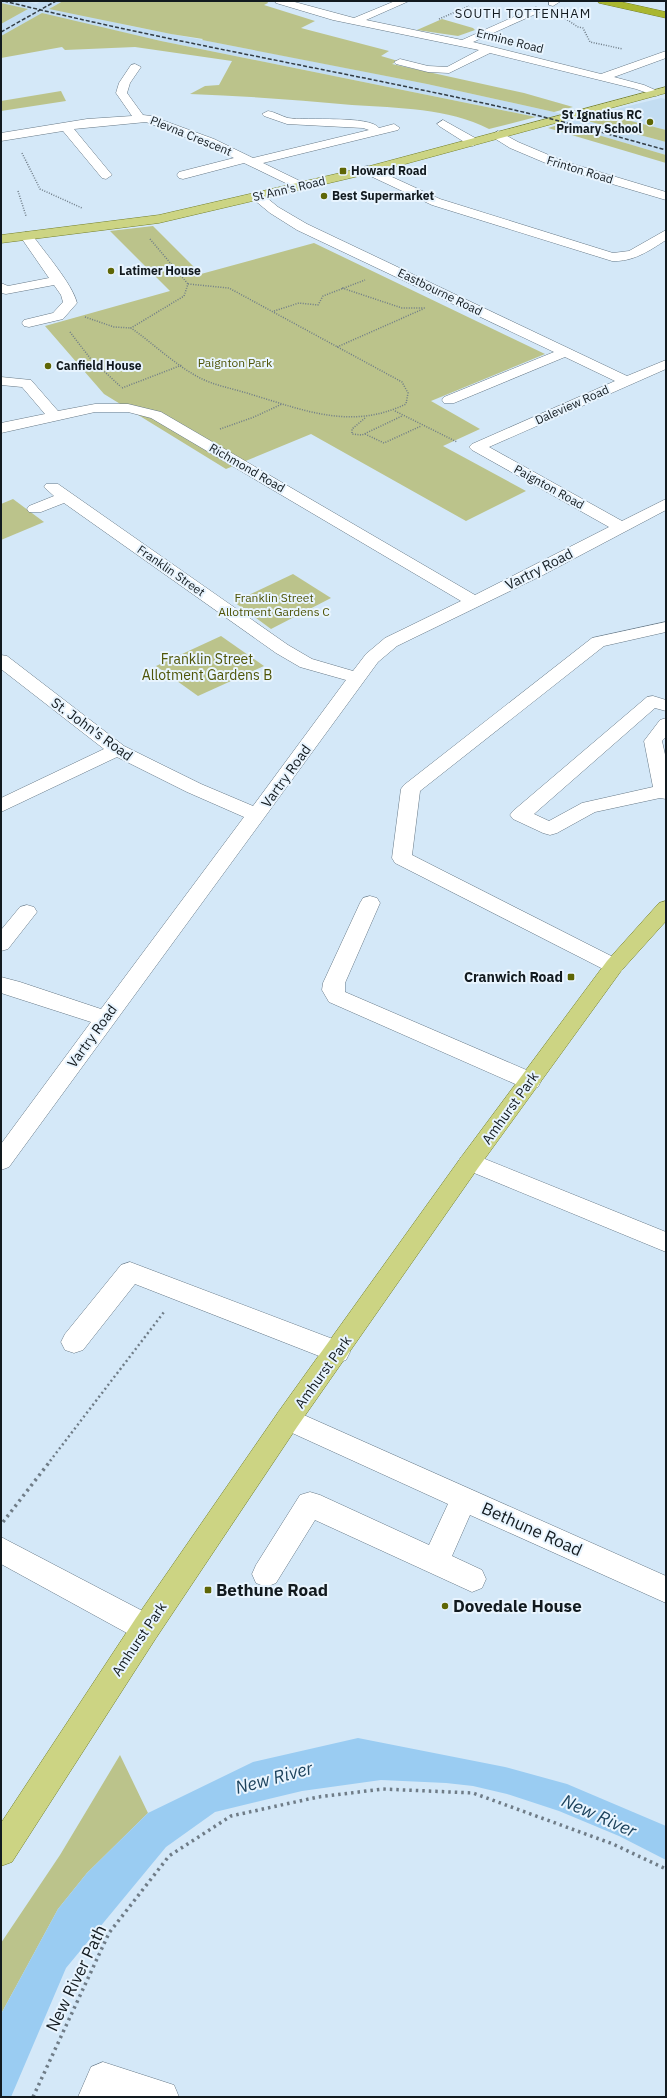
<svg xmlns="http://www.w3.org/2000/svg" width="667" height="2098" viewBox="0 0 667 2098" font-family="'IBM Plex Sans',sans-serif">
  <rect width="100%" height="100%" fill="#d4e8f8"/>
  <!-- built -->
  <g fill="#c3ddf2">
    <path d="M 1,1 L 24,1 L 36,4 L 42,1 L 63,1 L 52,7 L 131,26 L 427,84 L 554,112 L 666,142 L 666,155 L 536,117 L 161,41 L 41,14 L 1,36 L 1,24 L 26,10 L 1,3 Z"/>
    <path d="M 661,98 L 666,99 L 666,130 L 600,113 Z"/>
  </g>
  <!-- green -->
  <g fill="#bbc38b">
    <path d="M 63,1 L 267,1 L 268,3 L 264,5 L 315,21 L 301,28 L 389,51 L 381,56 L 398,61 L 392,64 L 524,93 L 573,107 L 554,112 L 427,84 L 202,40 L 203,39 L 171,34 L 49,9 Z"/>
    <path d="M 1,3 L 28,9 L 1,24 Z"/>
    <path d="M 42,13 L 161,41 L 536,117 L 489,129 C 448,108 398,108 352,105 C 298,100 244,96 190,94 L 205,86 L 219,85 L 232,61 L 135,47 L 65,50 L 62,47 L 1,58 L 1,36 Z"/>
    <path d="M 442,19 L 473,28 L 475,30 L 458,36 L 417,30 Z"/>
    <path d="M 61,91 L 66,101 L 1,111 L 1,101 Z"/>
    <path d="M 600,113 L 666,130 L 666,142 L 580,119 Z"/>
    <path d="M 561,124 L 666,155 L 666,163 L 548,128 Z"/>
    <path d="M 153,226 L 201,274 L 314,243 L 545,354 L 431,401 L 480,429 L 443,446 L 526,491 L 466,521 L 311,434 L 226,469 L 104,394 L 45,326 L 170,291 L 110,231 Z"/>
    <path d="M 13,499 L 44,522 L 1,540 L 1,504 Z"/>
    <path d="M 293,574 L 331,598 L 271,629 L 234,602 Z"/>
    <path d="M 221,636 L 264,666 L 198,696 L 156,666 Z"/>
    <path d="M 120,1755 L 148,1813 L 87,1873 L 58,1909 L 1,2014 L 1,1943 L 60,1855 Z"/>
  </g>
  <!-- water -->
  <path fill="#9accf2" d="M 358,1738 L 505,1767 L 567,1784 L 666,1826 L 666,1860 L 619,1836 L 559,1811 L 507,1794 L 473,1786 L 446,1783 L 381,1780 L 302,1791 L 215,1812 L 166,1847 L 66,1968 L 11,2097 L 1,2097 L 1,2014 L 58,1909 L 87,1873 L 148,1813 L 253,1762 Z"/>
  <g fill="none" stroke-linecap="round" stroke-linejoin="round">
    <!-- minor casing -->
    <g stroke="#677987" stroke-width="1">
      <g id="minor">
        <path d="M 275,1 L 291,1 L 354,18 L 395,1 L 409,1 L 366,20 L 462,40 L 536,7 L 541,10 L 540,12 L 473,42 L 601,74 L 666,51 L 666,58 L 614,77 L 644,85 L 662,93 L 656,96 L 636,89 L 490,53 L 449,73 L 428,72 L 396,64 L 394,62 L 400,59 L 428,66 L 447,67 L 479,50 L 333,20 L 276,3 Z"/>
        <path d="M 549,1 L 561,1 L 553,6 L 549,5 Z"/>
        <path d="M 135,64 L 141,67 L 130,83 L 127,93 L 143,115 L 151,116 L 214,139 L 253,158 L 369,130 L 363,128 L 287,124 L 264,116 L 262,114 L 268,111 C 275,112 281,116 288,118 C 306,121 370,115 379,128 L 394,124 L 400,128 L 398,130 L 263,163 L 304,183 L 306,186 L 300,190 L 244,163 L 183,179 L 179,178 L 177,175 L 179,172 L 234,158 L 206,145 L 146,122 L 74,129 L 112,175 L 106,179 L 102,178 L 63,131 L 1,141 L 1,133 L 87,119 L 132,116 L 116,93 L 119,83 L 131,65 Z"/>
        <path d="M 443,120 L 477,139 L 479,142 L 473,146 L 469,145 L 439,126 L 437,124 Z"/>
        <path d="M 498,131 L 518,142 L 563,161 L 666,192 L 666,200 L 555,167 L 510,148 L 494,138 L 492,135 Z"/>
        <path d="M 368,166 L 440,199 L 613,253 L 629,251 L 666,230 L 666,240 C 649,251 633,262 612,261 L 432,205 L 364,173 L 362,170 L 364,167 Z"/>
        <path d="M 257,192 L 261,193 L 278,207 L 307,224 L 627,376 L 666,360 L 666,369 L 489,447 L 622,521 L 666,499 L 666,510 L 543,575 L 397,646 L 378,662 L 9,1167 L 1,1170 L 1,1144 L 91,1022 L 1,993 L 1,977 L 20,982 L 101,1009 L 244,817 L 187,792 L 117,757 L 1,812 L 1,798 L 104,749 L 1,669 L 1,655 L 7,656 L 124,746 L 201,784 L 253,806 L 346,680 L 300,667 L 276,653 L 64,503 L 41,512 L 29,512 L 27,509 L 29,506 L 54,496 L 44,487 L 46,484 L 58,484 L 288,645 L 312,659 L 353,671 L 366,654 L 385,638 L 461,601 L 151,418 L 128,412 L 95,412 L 1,433 L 1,423 L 45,414 L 22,387 L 1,385 L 1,377 L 31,380 L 58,411 L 95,404 L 128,404 L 161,412 L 475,595 L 609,527 L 472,450 L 469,447 L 472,444 L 615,381 L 565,357 L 454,403 L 444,403 L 442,400 L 444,397 L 554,352 L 297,230 L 270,213 L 253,199 L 251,196 L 253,193 Z"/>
        <path d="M 26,232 L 31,233 C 44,252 72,283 77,303 L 63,319 L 29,327 L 24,326 L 22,323 L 24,320 L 53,313 L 63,302 L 61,295 L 54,285 L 6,294 L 1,293 L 1,283 L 8,286 L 49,278 L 20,236 Z"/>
        <path d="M 666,622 L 666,632 L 604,646 L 420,791 L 412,855 L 621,961 L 625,966 L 621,971 L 614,973 L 607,971 L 395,863 L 392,858 L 401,789 L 404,785 L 592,638 Z"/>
        <path d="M 653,696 L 666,700 L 666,711 L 655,708 L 534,814 L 549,821 L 582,803 L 653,787 L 644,741 L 660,720 L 666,718 L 666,737 L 662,741 L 666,759 L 666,799 L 660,798 L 595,812 L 557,833 L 550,835 L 543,833 L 513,819 L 510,815 L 513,811 L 647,697 Z"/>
        <path d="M 370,896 L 377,898 L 380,903 L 345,983 L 345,992 L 538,1075 L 541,1081 L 538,1087 L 530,1089 L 522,1087 L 329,1002 L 322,990 L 323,983 L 360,903 L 363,898 Z"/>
        <path d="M 27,905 L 34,907 L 37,912 L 8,949 L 1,951 L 1,930 L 20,907 Z"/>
        <path d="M 470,1153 L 666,1232 L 666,1252 L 462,1168 L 458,1162 L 462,1156 Z"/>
        <path d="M 130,1262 L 346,1344 L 350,1352 L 346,1360 L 337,1363 L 135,1284 L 83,1350 L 74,1353 L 65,1350 L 61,1342 L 65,1334 L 121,1265 Z"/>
        <path d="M 288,1408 L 666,1576 L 666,1603 L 470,1515 L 452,1556 L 482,1570 L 486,1579 L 482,1588 L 472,1592 L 315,1520 L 276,1583 L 266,1587 L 256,1583 L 252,1574 L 256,1565 L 300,1495 L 310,1492 L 320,1495 L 429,1545 L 448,1504 L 279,1427 L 275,1419 L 279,1411 Z"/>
        <path d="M 1,1537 L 156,1618 L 160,1628 L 156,1638 L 146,1641 L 136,1638 L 1,1564 Z"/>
        <path d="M 103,2062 L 174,2085 L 179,2097 L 78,2097 L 91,2067 Z"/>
      </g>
    </g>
    <!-- major casing -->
    <g stroke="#75802a" stroke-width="1">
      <g id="major">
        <path d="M 666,87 L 666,93 L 372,173 L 159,223 L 1,243 L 1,235 L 159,215 L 366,167 Z"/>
        <path d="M 666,901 L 666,921 L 621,971 L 478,1168 L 297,1427 L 156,1638 L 12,1862 L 1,1866 L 1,1823 L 136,1618 L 279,1411 L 462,1156 L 607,961 L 659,903 Z"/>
      </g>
    </g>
    <!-- highway casing -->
    <g stroke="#75802a" stroke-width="1">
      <path id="highway" d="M 598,1 L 617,1 L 666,12 L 666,18 L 599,3 Z"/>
    </g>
    <!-- path-far2 -->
    <g stroke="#6f7c87" stroke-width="1.5" stroke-dasharray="1 1.5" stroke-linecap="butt">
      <path d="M 563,17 L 578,27 L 583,28 L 590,42 L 623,49"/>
      <path d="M 439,19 L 469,6"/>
      <path d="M 22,153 L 40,189 L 82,208"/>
      <path d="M 18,191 L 26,216"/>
      <path d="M 150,239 L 188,284"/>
      <path d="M 188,284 L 229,288 L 402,382 L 408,393 L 406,404 C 352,430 306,411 253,395 C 235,389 216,386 200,378 C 175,365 154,344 131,328 L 184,296 Z"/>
      <path d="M 342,288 L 402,308 L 425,308"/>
      <path d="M 274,311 L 299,303 L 318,305 L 323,296 L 365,280"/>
      <path d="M 85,317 L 114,327 L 131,328"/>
      <path d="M 70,332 L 90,358 L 121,387"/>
      <path d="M 337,347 L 423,309"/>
      <path d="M 122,388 L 182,365"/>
      <path d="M 395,411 L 457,442"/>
      <path d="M 365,418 L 352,429 L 352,434 L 362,435 L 402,416"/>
      <path d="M 220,429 L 254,417 L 282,404"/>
      <path d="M 365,434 L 384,443 L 421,426"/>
    </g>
    <!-- path-far1 -->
    <path stroke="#6f7c87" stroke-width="2.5" stroke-dasharray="2 3" stroke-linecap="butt" d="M 50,1461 L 164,1312"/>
    <!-- path -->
    <g stroke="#6f7c87" stroke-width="3.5" stroke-dasharray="2.5 4" stroke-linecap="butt">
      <path d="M 3,1522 L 51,1460"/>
      <path d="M 33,2097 L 109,1933 L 169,1856 L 231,1816 L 318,1797 L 383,1789 L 473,1793 L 613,1844 L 666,1869"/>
    </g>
    <!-- minor -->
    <use href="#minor" fill="#fff" fill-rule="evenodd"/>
    <!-- major -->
    <use href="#major" fill="#ccd483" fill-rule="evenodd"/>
    <!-- highway -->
    <use href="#highway" fill="#aab730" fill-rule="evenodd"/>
    <!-- rail -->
    <g stroke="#333d44" stroke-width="1.5" stroke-dasharray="4 2" stroke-linecap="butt">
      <path d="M 4,1 C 168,42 336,70 501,107 C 556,119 611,135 666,150"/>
      <path d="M 1,32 L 56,1"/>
    </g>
  </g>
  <!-- markers -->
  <g fill="#5e6606" stroke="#e8f4fe" stroke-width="1.5">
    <circle cx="650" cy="122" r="4"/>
    <rect x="339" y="167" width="8" height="8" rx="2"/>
    <circle cx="324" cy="196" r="4"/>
    <circle cx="111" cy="271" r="4"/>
    <circle cx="48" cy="366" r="4"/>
    <rect x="567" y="973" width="8" height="8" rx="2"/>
    <rect x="204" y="1586" width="8" height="8" rx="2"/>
    <circle cx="445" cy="1606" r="4"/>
  </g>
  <g text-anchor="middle" stroke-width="4" stroke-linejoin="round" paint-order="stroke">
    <!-- far-street labels -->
    <g font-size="12" fill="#121a1f" stroke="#e8f4fe">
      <text transform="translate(510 41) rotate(14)" y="4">Ermine Road</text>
      <text transform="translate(191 136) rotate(22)" y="4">Plevna Crescent</text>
      <text transform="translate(580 170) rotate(17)" y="4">Frinton Road</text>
      <text transform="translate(289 189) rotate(-13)" y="4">St Ann's Road</text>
      <text transform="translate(440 292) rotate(26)" y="4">Eastbourne Road</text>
      <text transform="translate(572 405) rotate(-24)" y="4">Daleview Road</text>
      <text transform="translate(247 468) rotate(30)" y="4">Richmond Road</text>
      <text transform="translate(549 487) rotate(29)" y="4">Paignton Road</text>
      <text transform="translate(171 571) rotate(35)" y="4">Franklin Street</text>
    </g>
    <!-- far-poi labels -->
    <g font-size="12" font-weight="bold" fill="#121a1f" stroke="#e8f4fe" text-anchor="start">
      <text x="642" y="119" text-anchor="end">St Ignatius RC<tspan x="642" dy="14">Primary School</tspan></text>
      <text x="351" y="175">Howard Road</text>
      <text x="332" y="200">Best Supermarket</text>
      <text x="119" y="275">Latimer House</text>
      <text x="56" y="370">Canfield House</text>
    </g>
    <!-- far-park labels -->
    <g font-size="12" fill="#4e5407" stroke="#e8f4fe">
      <text x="235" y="367">Paignton Park</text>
      <text x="274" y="602">Franklin Street<tspan x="274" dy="14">Allotment Gardens C</tspan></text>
    </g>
    <!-- far-quarter labels -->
    <g font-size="13" letter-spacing="1" fill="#121a1f" stroke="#e8f4fe">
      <text x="523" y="18">SOUTH TOTTENHAM</text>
    </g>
    <!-- street labels -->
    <g font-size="14" fill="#121a1f" stroke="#e8f4fe">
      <text transform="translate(539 569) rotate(-27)" y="5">Vartry Road</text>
      <text transform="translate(92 729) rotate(36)" y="5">St. John's Road</text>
      <text transform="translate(286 776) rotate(-54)" y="5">Vartry Road</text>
      <text transform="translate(92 1036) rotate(-54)" y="5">Vartry Road</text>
      <text transform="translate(510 1108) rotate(-54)" y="5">Amhurst Park</text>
      <text transform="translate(323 1372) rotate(-54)" y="5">Amhurst Park</text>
      <text transform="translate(139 1639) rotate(-56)" y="5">Amhurst Park</text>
    </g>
    <!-- park labels -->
    <g font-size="14" fill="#4e5407" stroke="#e8f4fe">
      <text x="207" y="664">Franklin Street<tspan x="207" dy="16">Allotment Gardens B</tspan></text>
    </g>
    <!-- poi labels -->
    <g font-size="14" font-weight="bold" fill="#121a1f" stroke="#e8f4fe" text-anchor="end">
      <text x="563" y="982">Cranwich Road</text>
    </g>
    <!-- near-street labels -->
    <g font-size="17" fill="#121a1f" stroke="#e8f4fe">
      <text transform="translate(532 1529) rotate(24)" y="6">Bethune Road</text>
      <text transform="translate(76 1978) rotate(-64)" y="6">New River Path</text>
    </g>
    <!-- near-poi labels -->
    <g font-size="17" font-weight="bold" fill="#121a1f" stroke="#e8f4fe" text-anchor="start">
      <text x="216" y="1596">Bethune Road</text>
      <text x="453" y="1612">Dovedale House</text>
    </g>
    <!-- near-water labels -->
    <g font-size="18" font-style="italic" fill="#1d435d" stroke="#e8f4fe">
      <text transform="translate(274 1778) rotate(-15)" y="6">New River</text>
      <text transform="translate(599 1816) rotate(24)" y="6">New River</text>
    </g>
  </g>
  <!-- border -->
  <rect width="667" height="2098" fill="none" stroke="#121a1f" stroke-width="4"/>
</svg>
